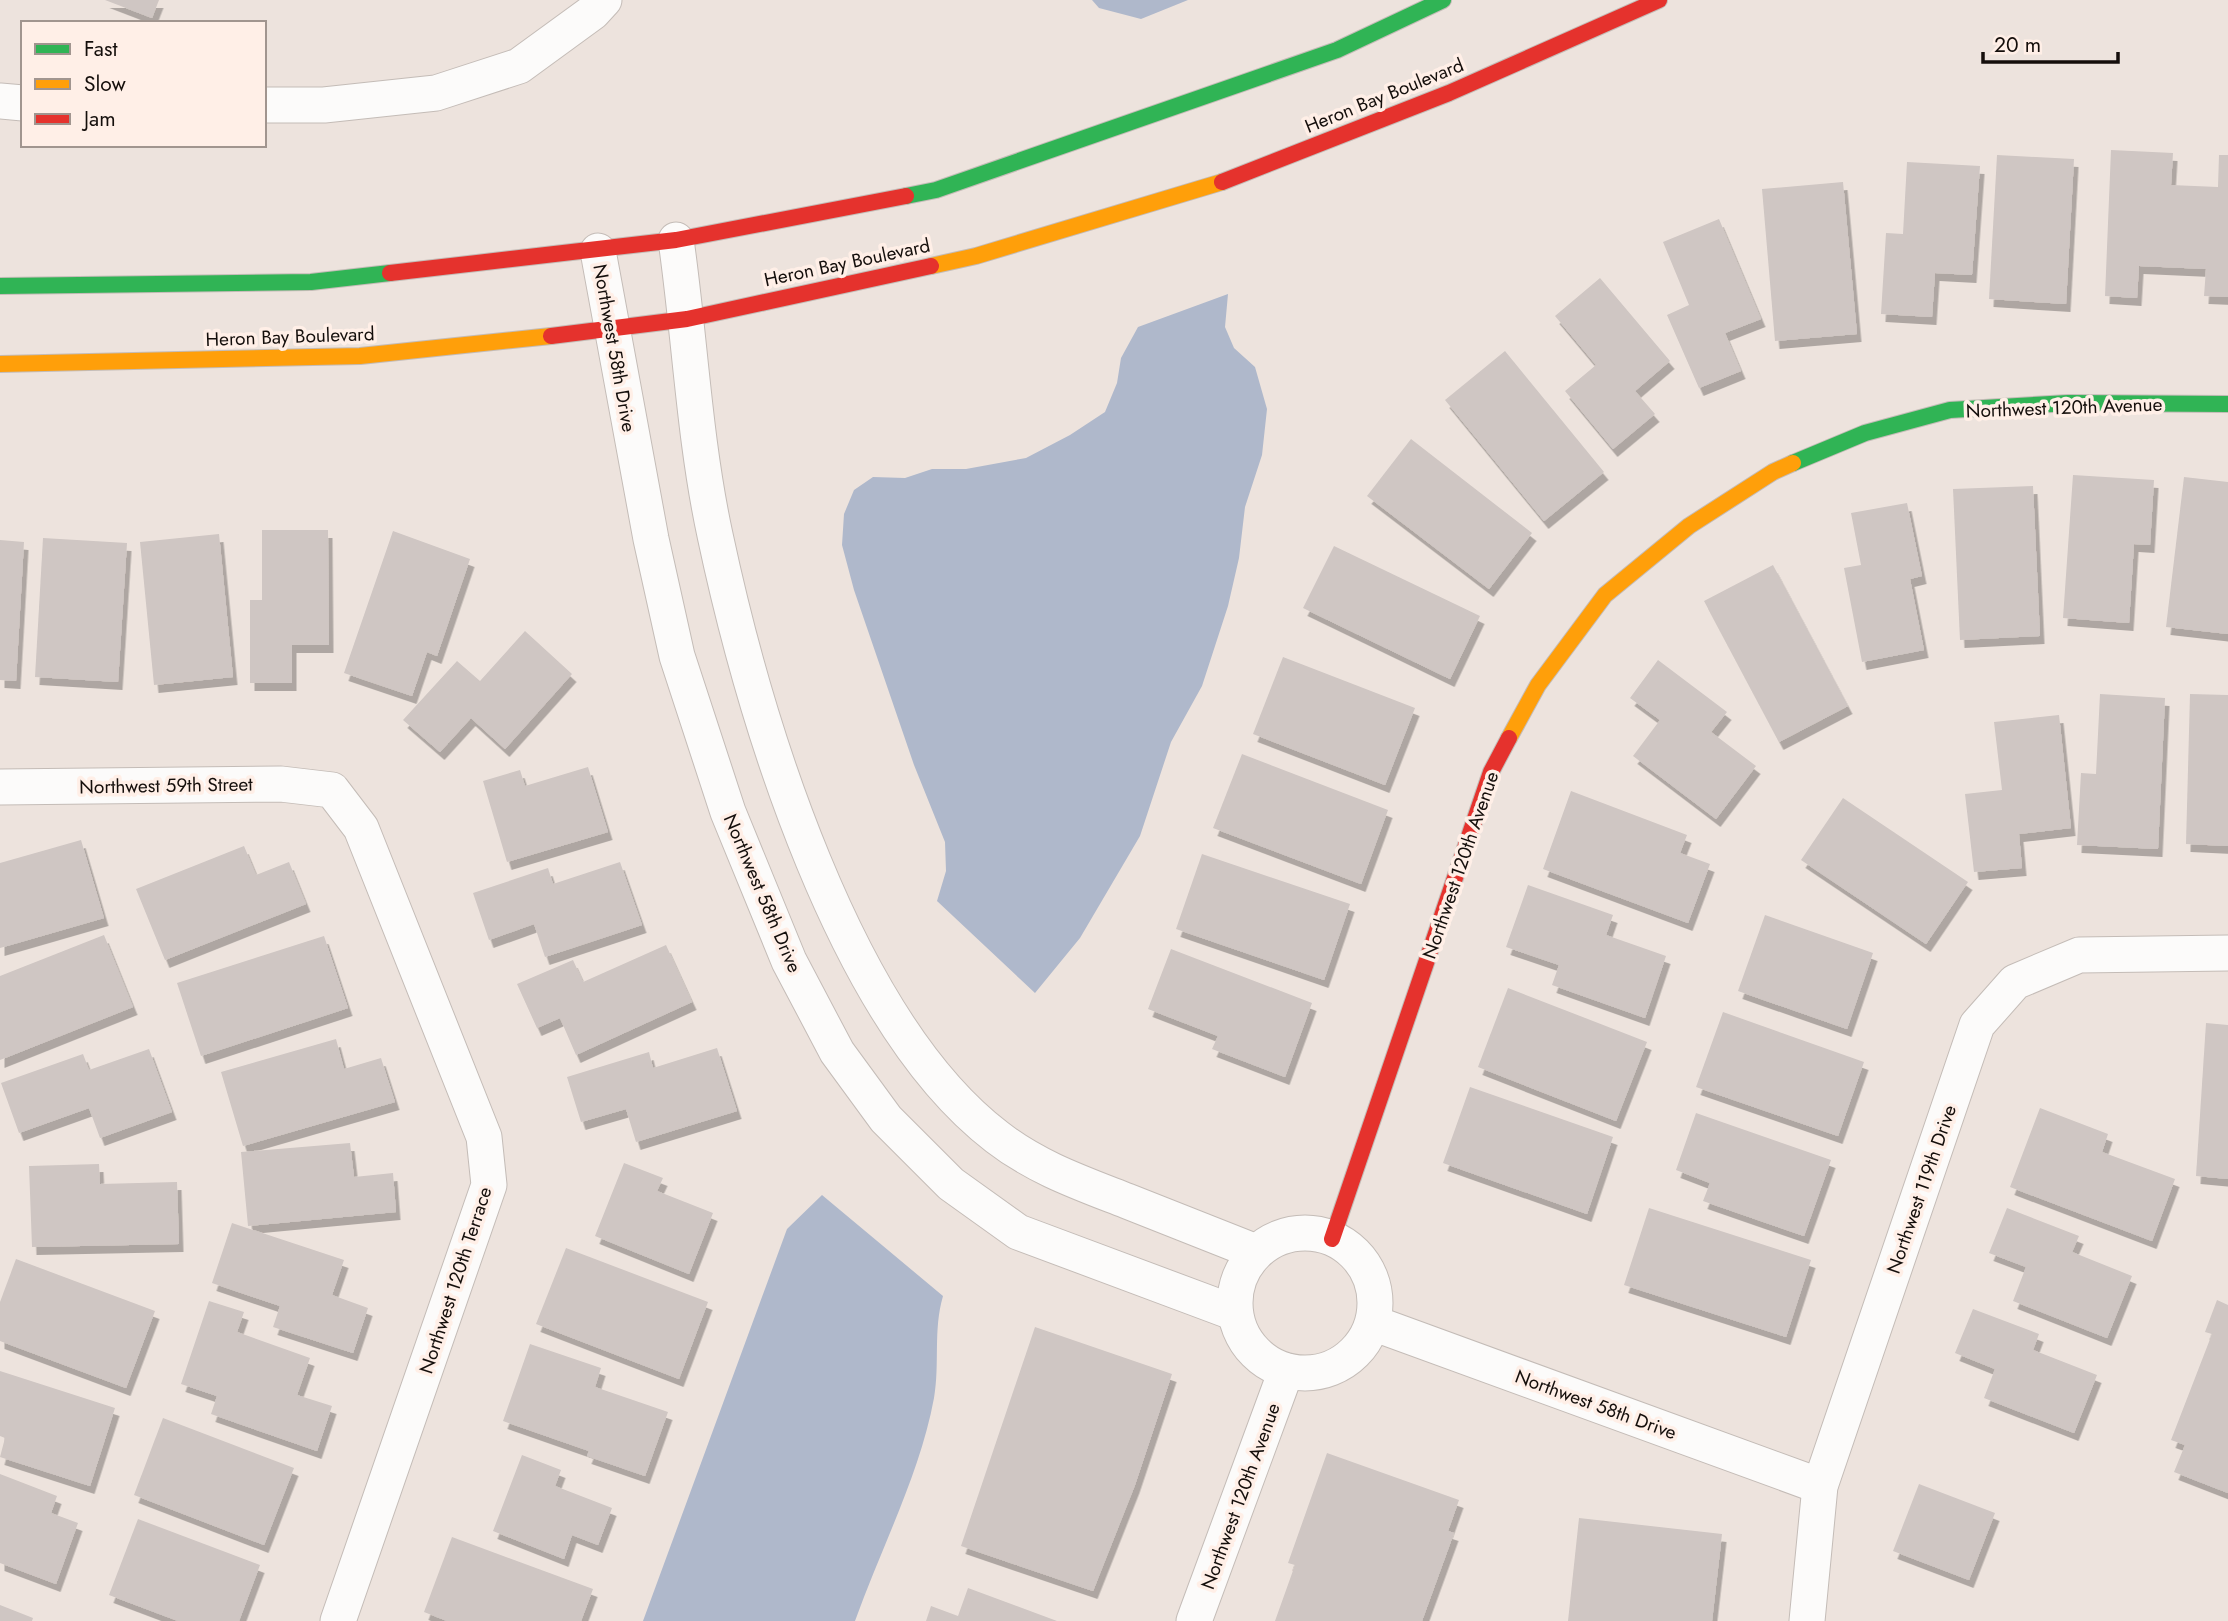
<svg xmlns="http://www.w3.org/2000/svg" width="2228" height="1621" viewBox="0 0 2228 1621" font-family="Jost,sans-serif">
  <defs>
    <filter id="shadow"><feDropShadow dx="4.5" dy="8" stdDeviation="0" flood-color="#0004"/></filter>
  </defs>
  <rect width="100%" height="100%" fill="#ede3dd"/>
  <!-- water -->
  <g fill="#afb8cb">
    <path d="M 1092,0 L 1188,0 L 1141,19 L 1099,8 Z"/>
    <path d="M 1228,294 L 1225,327 L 1234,348 L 1255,367 L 1267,409 L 1262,455 L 1245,507 L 1239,558 L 1228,606 L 1202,686 L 1171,742 L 1140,836 L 1080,938 L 1035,993 L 937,901 L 946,871 L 945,842 L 914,765 L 854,590 L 842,545 L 844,514 L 854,490 L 873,477 L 905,478 L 932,469 L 966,469 L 1026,458 L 1070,435 L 1105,412 L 1117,383 L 1121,358 L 1138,327 Z"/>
    <path d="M 822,1195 L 943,1296 C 933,1330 940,1364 934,1398 C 920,1474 881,1548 855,1621 L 643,1621 L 787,1229 Z"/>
  </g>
  <!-- building -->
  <g fill="#cfc6c3" filter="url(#shadow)">
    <path d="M 105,0 L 159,0 L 152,18 Z"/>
    <path d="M 2111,150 L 2173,153 L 2171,185 L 2218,187 L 2219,155 L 2228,155 L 2228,297 L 2204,296 L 2206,269 L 2139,266 L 2137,298 L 2105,296 Z"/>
    <path d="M 1997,155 L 2074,159 L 2066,304 L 1989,299 Z"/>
    <path d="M 1907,162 L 1980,166 L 1972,275 L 1935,273 L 1932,317 L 1881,314 L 1886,233 L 1903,234 Z"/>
    <path d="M 1843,182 L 1857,334 L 1775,341 L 1762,189 Z"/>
    <path d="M 1719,219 L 1761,319 L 1725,333 L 1741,371 L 1699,388 L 1667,315 L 1689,305 L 1663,242 Z"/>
    <path d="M 1600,278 L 1670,361 L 1635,391 L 1655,414 L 1613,449 L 1565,391 L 1596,365 L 1555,316 Z"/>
    <path d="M 1505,351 L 1604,472 L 1544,521 L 1445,400 Z"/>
    <path d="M 1411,439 L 1532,533 L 1489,589 L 1367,496 Z"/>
    <path d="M 2073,475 L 2154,480 L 2150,545 L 2134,544 L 2129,623 L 2063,618 Z"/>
    <path d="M 2184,477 L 2228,482 L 2228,634 L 2166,627 Z"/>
    <path d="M 2033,486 L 2040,636 L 1960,640 L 1953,489 Z"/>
    <path d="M 1907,503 L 1922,576 L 1910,579 L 1924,650 L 1862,662 L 1844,568 L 1861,565 L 1851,513 Z"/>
    <path d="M 262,530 L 328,530 L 329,645 L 292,645 L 292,683 L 250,683 L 250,600 L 262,600 Z"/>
    <path d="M 393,531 L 470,559 L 437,656 L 427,652 L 412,696 L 344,673 Z"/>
    <path d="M 219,534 L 233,677 L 154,685 L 140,542 Z"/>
    <path d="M 43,538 L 127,543 L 118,682 L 35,677 Z"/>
    <path d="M 0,540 L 24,542 L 16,681 L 0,680 Z"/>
    <path d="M 1334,546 L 1480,616 L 1450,679 L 1303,608 Z"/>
    <path d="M 1773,565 L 1848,706 L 1779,742 L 1704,601 Z"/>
    <path d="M 525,631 L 572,674 L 505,749 L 471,718 L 440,752 L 403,720 L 457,661 L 480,681 Z"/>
    <path d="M 1283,657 L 1415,708 L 1385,785 L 1253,734 Z"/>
    <path d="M 1658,660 L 1727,712 L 1711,732 L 1756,766 L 1716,819 L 1633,756 L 1660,720 L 1630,698 Z"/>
    <path d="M 2100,694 L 2165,698 L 2158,849 L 2077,845 L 2081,773 L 2096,774 Z"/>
    <path d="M 2190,694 L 2228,695 L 2228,846 L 2186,844 Z"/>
    <path d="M 2059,715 L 2071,828 L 2019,834 L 2022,868 L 1974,872 L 1965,794 L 2002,790 L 1994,722 Z"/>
    <path d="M 1242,754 L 1388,810 L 1361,884 L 1213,828 Z"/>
    <path d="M 588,767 L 608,832 L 507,862 L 483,781 L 520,770 L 525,786 Z"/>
    <path d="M 1571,791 L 1687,835 L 1680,853 L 1710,864 L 1688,923 L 1543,869 Z"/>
    <path d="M 1843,798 L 1968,882 L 1926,944 L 1801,860 Z"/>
    <path d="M 81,840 L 104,918 L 0,948 L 0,863 Z"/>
    <path d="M 244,846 L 256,875 L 289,862 L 306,904 L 165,960 L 136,889 Z"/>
    <path d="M 1202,854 L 1350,904 L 1324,980 L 1176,929 Z"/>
    <path d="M 620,862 L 642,925 L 545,957 L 534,924 L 489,940 L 473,893 L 548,868 L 553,884 Z"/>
    <path d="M 1528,885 L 1613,915 L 1606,935 L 1666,956 L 1645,1018 L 1552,985 L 1559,965 L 1506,947 Z"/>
    <path d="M 1765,915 L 1873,953 L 1847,1029 L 1738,991 Z"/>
    <path d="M 104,935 L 133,1007 L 0,1060 L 0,976 Z"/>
    <path d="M 324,936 L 348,1008 L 201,1056 L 177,983 Z"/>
    <path d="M 666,945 L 692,1002 L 576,1055 L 560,1018 L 537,1028 L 517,984 L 573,960 L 583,982 Z"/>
    <path d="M 1171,949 L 1312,1003 L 1285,1077 L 1212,1049 L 1218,1036 L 1148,1009 Z"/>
    <path d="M 1508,988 L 1647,1042 L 1616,1121 L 1478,1067 Z"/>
    <path d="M 1723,1012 L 1864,1062 L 1838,1136 L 1696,1087 Z"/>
    <path d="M 2206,1023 L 2228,1025 L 2228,1179 L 2196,1176 Z"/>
    <path d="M 336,1039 L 344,1069 L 381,1058 L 395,1102 L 243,1146 L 221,1072 Z"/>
    <path d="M 717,1048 L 737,1111 L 636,1142 L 626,1109 L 581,1122 L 567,1077 L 649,1052 L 653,1068 Z"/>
    <path d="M 149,1049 L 172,1112 L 100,1138 L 89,1108 L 19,1133 L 1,1083 L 83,1054 L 89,1070 Z"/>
    <path d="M 1470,1087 L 1613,1137 L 1587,1214 L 1443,1163 Z"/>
    <path d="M 2040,1108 L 2108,1134 L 2102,1152 L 2175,1179 L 2152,1241 L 2010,1187 Z"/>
    <path d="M 1696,1113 L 1831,1160 L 1804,1236 L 1703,1201 L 1710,1183 L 1676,1170 Z"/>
    <path d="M 350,1143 L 354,1177 L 393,1173 L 396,1212 L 248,1226 L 241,1152 Z"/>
    <path d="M 624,1163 L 663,1178 L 657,1191 L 713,1213 L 689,1274 L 595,1236 Z"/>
    <path d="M 99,1164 L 100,1184 L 177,1182 L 179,1244 L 32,1247 L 29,1166 Z"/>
    <path d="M 1649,1208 L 1811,1260 L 1786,1337 L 1624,1285 Z"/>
    <path d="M 2007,1208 L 2079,1236 L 2072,1252 L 2132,1276 L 2107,1338 L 2013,1301 L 2026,1267 L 1989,1253 Z"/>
    <path d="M 232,1223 L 344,1260 L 332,1295 L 368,1308 L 353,1353 L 273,1327 L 280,1306 L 212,1283 Z"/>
    <path d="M 566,1248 L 708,1302 L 679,1379 L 536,1324 Z"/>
    <path d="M 16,1259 L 155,1311 L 126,1388 L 0,1341 L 0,1302 Z"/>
    <path d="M 2217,1300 L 2228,1305 L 2228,1493 L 2174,1472 L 2185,1445 L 2171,1440 L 2212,1334 L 2205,1332 Z"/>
    <path d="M 209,1301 L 244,1312 L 237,1332 L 310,1358 L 297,1395 L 332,1406 L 317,1451 L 211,1414 L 217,1396 L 181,1384 Z"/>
    <path d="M 1973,1309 L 2039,1334 L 2033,1350 L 2097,1375 L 2074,1433 L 1984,1398 L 1995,1369 L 1955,1353 Z"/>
    <path d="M 1035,1327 L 1172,1374 L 1135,1485 L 1093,1591 L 961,1546 Z"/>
    <path d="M 530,1344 L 601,1368 L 595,1387 L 668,1412 L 645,1476 L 587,1456 L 589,1451 L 503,1421 Z"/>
    <path d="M 0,1371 L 115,1408 L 90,1486 L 0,1457 L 5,1438 L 0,1436 Z"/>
    <path d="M 163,1418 L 294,1468 L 264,1545 L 134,1495 Z"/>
    <path d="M 1327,1453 L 1459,1500 L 1448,1531 L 1454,1533 L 1422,1621 L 1275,1621 L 1295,1565 L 1288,1563 Z"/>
    <path d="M 522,1455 L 561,1470 L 555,1486 L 612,1508 L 598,1545 L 572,1535 L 564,1559 L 493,1531 Z"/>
    <path d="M 0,1474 L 57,1496 L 51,1513 L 78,1523 L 56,1584 L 0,1563 Z"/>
    <path d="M 1919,1484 L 1995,1513 L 1969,1580 L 1893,1551 Z"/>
    <path d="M 1579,1518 L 1722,1534 L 1712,1621 L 1568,1621 Z"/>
    <path d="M 138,1519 L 260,1565 L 239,1621 L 178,1621 L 109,1595 Z"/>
    <path d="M 452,1537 L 593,1589 L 581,1621 L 447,1621 L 424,1612 Z"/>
    <path d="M 968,1588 L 1057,1621 L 926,1621 L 931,1606 L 958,1616 Z"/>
    <path d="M 0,1605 L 33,1618 L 32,1621 L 0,1621 Z"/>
  </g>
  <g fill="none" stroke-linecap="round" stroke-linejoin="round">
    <!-- street casing -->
    <g stroke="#c4bcb7" stroke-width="37">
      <g id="street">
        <path d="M 0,101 L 23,103"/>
        <path d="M 264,105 L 324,105 L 436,93 L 519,66 L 593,12 L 604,0"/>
        <path d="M 676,240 C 690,338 694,438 715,535 C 754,718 844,1020 997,1137 C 1037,1168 1081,1183 1127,1201 C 1170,1218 1213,1235 1256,1252"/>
        <path d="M 598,251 L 651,539 L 677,656 L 728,812 L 789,961 L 837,1052 L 886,1119 L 951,1184 L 1018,1232 L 1235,1313"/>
        <path d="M 0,787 L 281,784 L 332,790 L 361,828 L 484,1137 L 489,1185 L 338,1621"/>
        <circle cx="1305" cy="1303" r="70"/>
        <path d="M 1373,1323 L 1820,1486"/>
        <path d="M 1194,1621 L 1286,1371"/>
        <path d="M 1807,1621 L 1820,1486 L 1977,1025 L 2015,982 L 2079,955 L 2228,953"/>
      </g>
    </g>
    <!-- fast casing -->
    <g stroke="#c4bcb7" stroke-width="18">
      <g id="fast">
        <path d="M 906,196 L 936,190 L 1337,50 L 1443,0"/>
        <path d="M 0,286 L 311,282 L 390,273"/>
        <path d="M 1793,463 L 1865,433 L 1950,410 L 2068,403 L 2228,404"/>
      </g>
    </g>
    <!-- slow casing -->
    <g stroke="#c4bcb7" stroke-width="18">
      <g id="slow">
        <path d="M 931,266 L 976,256 L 1222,182"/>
        <path d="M 0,364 L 360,356 L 551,336"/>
        <path d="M 1509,738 L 1538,685 L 1605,595 L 1689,526 L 1773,472 L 1793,463"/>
      </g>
    </g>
    <!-- jam casing -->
    <g stroke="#c4bcb7" stroke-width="18">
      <g id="jam">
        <path d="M 1222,182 L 1449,93 L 1659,0"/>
        <path d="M 390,273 L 676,240 L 906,196"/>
        <path d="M 551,336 L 687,319 L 931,266"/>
        <path d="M 1332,1239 L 1491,772 L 1509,738"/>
      </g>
    </g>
    <!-- street -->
    <use href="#street" stroke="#fcfbfa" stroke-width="35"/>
    <!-- fast -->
    <use href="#fast" stroke="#30b455" stroke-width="16"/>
    <!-- slow -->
    <use href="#slow" stroke="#ff9f0a" stroke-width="16"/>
    <!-- jam -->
    <use href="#jam" stroke="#e5322d" stroke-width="16"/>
  </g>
  <g text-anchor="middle" stroke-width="7" stroke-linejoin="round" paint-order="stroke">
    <!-- street labels -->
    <g font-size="19" fill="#140e0b" stroke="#ffefe7">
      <text transform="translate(1384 95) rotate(-22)" y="7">Heron Bay Boulevard</text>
      <text transform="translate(847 262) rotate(-12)" y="7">Heron Bay Boulevard</text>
      <text transform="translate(290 336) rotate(-2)" y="7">Heron Bay Boulevard</text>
      <text transform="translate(615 348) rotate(80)" y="7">Northwest 58th Drive</text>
      <text transform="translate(2064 407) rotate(-2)" y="7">Northwest 120th Avenue</text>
      <text transform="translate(166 785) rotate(-1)" y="7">Northwest 59th Street</text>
      <text transform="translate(1460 865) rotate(-71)" y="7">Northwest 120th Avenue</text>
      <text transform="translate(763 893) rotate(67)" y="7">Northwest 58th Drive</text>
      <text transform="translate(1921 1189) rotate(-71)" y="7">Northwest 119th Drive</text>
      <text transform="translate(455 1280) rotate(-72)" y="7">Northwest 120th Terrace</text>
      <text transform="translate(1596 1404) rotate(20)" y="7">Northwest 58th Drive</text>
      <text transform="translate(1240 1496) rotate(-70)" y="7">Northwest 120th Avenue</text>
    </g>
  </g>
  <!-- legend -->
  <rect x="21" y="21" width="245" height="126" fill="#ffefe7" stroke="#a1958f" stroke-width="2"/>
  <rect x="35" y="44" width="35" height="10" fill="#30b455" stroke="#a1958f" stroke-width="2"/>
  <text x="84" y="56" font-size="21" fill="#140e0b">Fast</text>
  <rect x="35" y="79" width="35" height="10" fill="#ff9f0a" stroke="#a1958f" stroke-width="2"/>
  <text x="84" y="91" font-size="21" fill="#140e0b">Slow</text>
  <rect x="35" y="114" width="35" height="10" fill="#e5322d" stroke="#a1958f" stroke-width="2"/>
  <text x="84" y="126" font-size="21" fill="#140e0b">Jam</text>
  <!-- scale -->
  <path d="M1983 52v10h135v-10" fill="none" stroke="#140e0b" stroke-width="3.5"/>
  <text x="1994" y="52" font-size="21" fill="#140e0b" stroke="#ffefe7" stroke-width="5" paint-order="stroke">20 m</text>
</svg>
